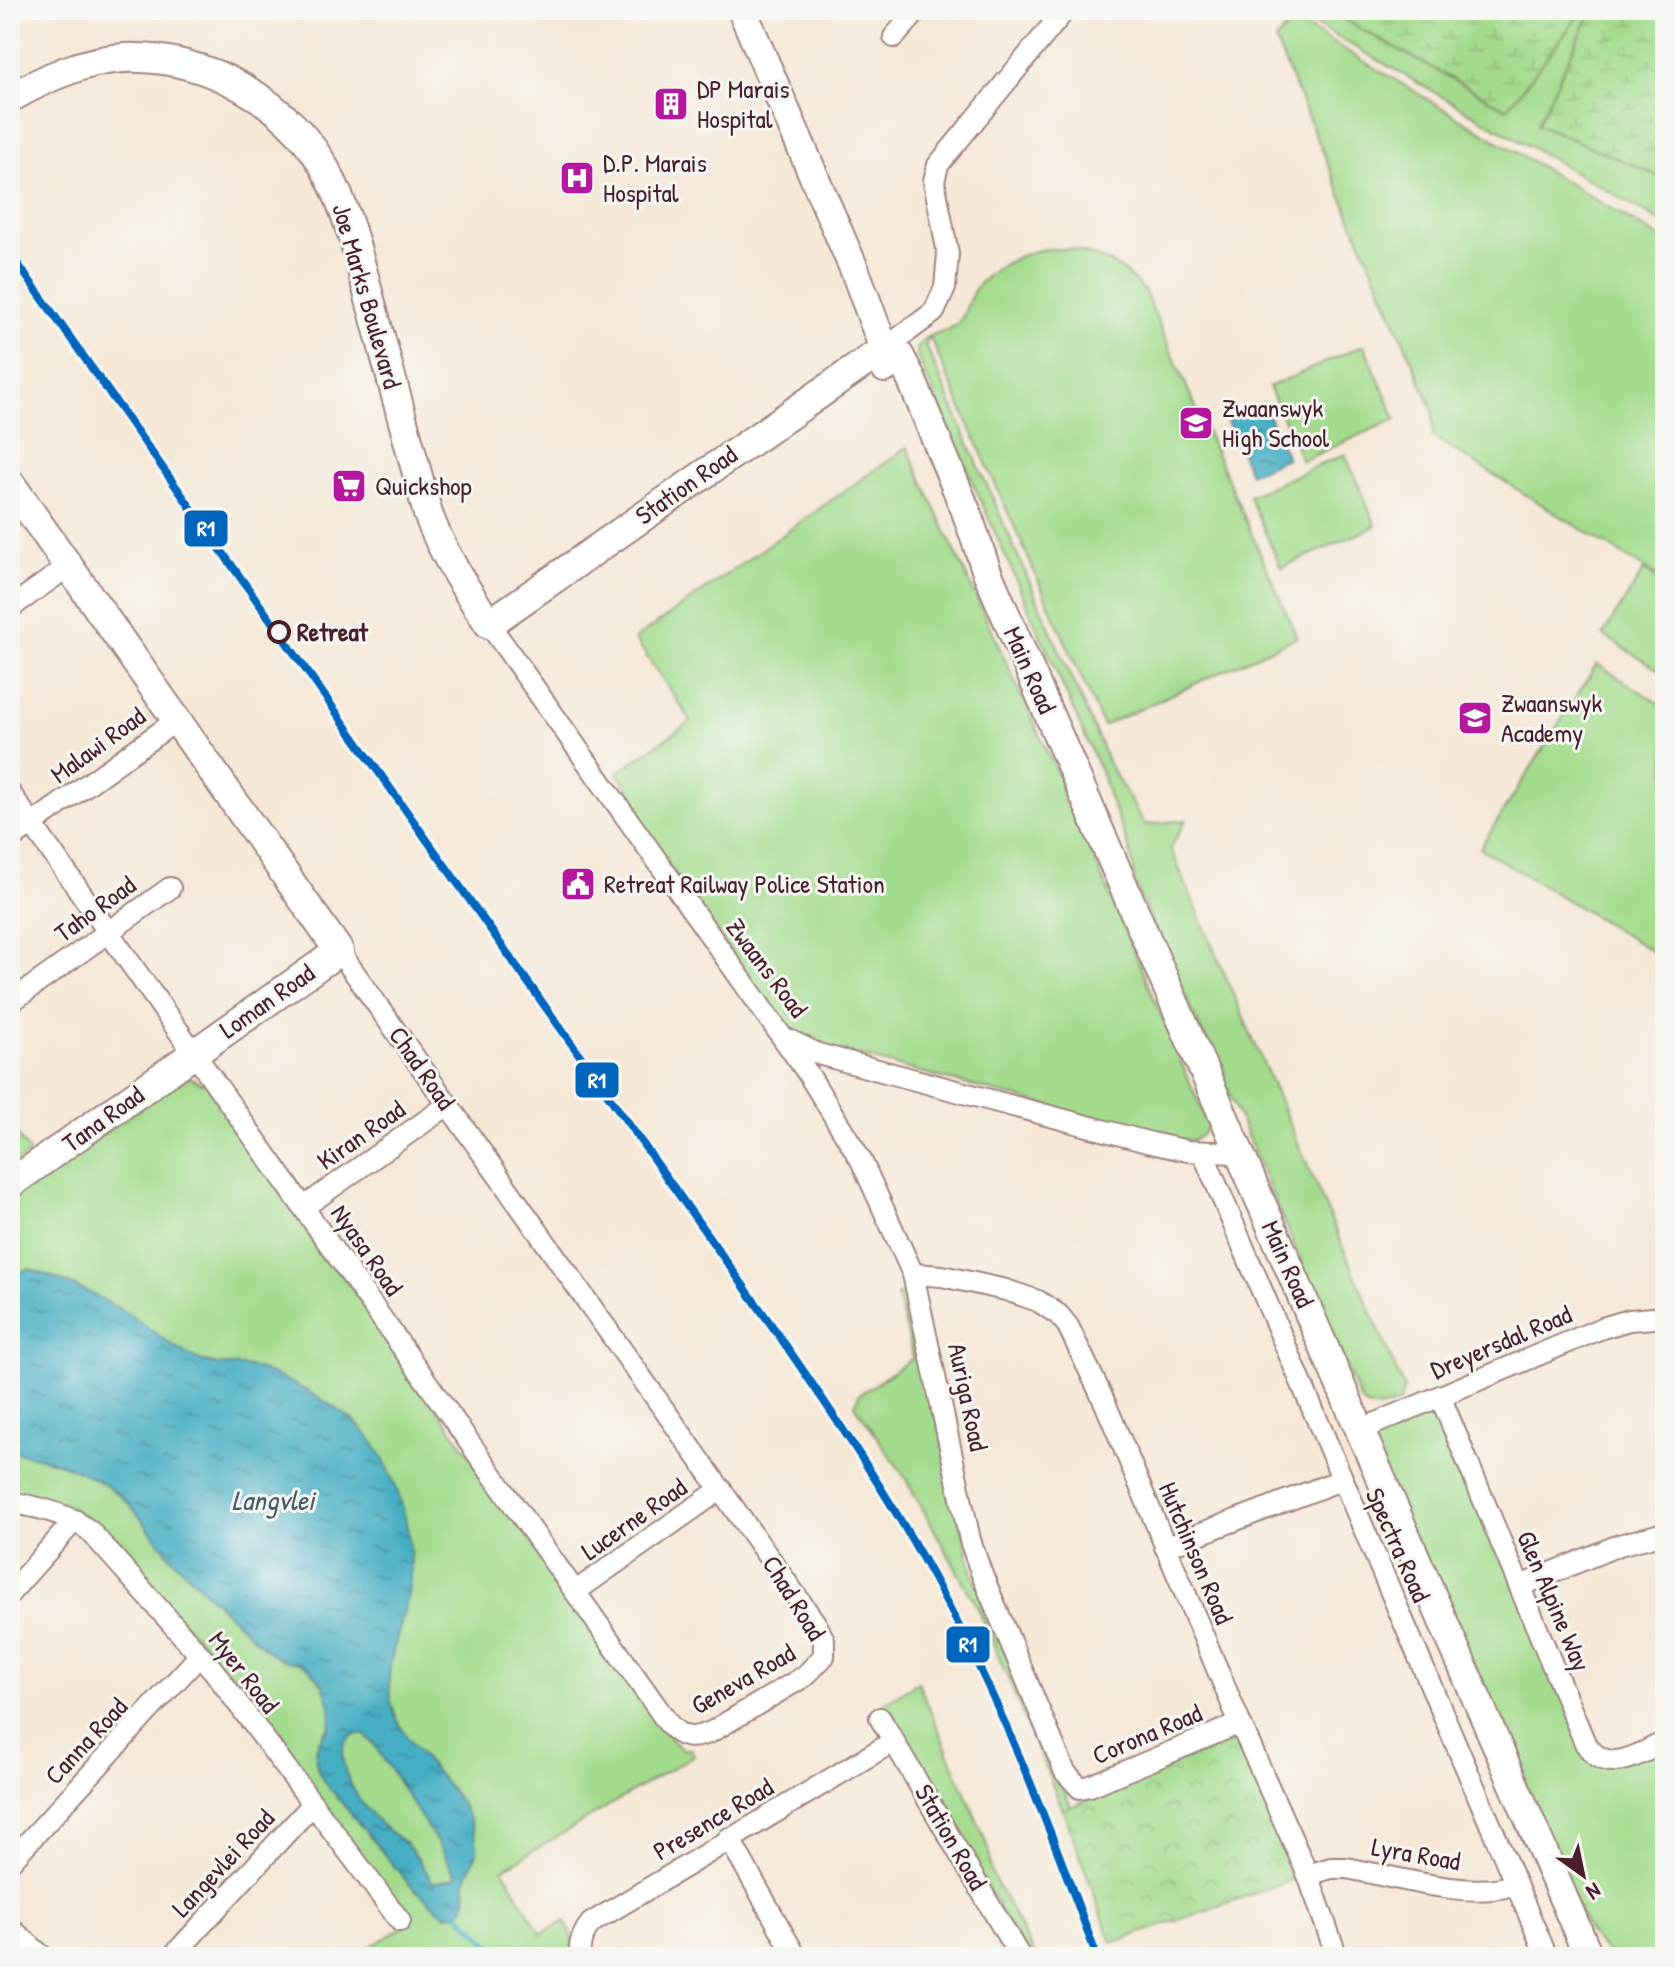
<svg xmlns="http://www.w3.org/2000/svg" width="1675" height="1967" viewBox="0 0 1675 1967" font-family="'Patrick Hand',sans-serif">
  <defs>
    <pattern id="wetland-marsh" width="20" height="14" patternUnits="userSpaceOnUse" patternTransform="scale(2)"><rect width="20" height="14" fill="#a4dc8e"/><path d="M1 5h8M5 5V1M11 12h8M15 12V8" fill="none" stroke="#8fbc7b"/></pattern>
    <pattern id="park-crowns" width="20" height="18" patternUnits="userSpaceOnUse" patternTransform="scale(2)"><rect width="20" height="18" fill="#a4dc8e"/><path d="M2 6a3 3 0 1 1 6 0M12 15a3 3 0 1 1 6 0" fill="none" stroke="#8fbc7b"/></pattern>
    <pattern id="water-ripples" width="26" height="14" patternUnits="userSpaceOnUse" patternTransform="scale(2)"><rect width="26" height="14" fill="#46afc4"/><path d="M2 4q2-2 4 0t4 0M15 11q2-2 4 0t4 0" fill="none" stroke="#3c8e9f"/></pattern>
  </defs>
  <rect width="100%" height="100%" fill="#f6f6f2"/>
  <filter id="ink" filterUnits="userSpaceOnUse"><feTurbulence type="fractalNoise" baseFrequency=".0125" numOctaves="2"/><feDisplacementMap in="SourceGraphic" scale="16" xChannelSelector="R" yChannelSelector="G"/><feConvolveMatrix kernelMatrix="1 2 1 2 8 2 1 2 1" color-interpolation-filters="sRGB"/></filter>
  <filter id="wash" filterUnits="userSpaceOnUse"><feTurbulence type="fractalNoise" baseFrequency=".006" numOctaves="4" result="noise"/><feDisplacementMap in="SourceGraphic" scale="32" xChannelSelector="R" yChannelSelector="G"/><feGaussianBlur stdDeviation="1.8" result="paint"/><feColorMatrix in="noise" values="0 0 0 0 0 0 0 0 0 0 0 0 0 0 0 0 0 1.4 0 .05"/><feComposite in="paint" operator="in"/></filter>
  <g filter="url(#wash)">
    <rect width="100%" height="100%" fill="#f5e8d7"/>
    <!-- grass -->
    <g fill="#a4dc8e" stroke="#777e5c" stroke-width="2">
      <path d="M 1290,10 L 1665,10 L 1665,225 L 1645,212 Z"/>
      <path d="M 1295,20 L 1665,241 L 1665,581 L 1433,437 L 1433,410 L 1275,40 Z"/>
      <path d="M 1071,249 C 1107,259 1120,264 1145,292 L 1297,637 L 1103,726 L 930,337 L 925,344 L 1111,768 L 1145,825 L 1186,820 L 1170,848 L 1404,1388 L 1400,1402 C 1385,1408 1375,1413 1361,1402 L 1225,1084 L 1222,1063 L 1217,1065 L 1134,883 C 1137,850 1110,811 1103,777 L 917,356 C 915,331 945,336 958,323 C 966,315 968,299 975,289 C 988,271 1017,255 1039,250 C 1049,248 1061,250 1071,249 Z"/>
      <path d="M 1364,345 L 1396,419 L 1302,461 L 1269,387 Z"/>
      <path d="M 907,447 L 1064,788 L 1208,1125 C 1204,1137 1195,1141 1182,1141 L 810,1043 L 782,1025 L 623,799 L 631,792 L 617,773 L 691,721 L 635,639 Z"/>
      <path d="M 1345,454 L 1376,526 L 1281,568 L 1249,496 Z"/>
      <path d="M 1644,570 L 1665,584 L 1665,674 L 1603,635 Z"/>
      <path d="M 1597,664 L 1665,707 L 1665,959 L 1480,848 Z"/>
      <path d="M 185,1077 L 190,1077 L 201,1083 L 205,1081 L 673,1742 L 683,1749 L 690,1749 L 694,1755 L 503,1869 L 541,1934 L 565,1921 L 572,1935 L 572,1957 L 366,1957 L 365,1950 L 410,1923 L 206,1648 L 91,1520 L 62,1503 L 10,1495 L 10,1199 Z"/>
      <path d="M 10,1124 L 30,1154 L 10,1167 Z"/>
      <path d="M 909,1293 L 973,1575 L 1071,1807 L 1063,1810 L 979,1610 L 906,1479 L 855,1405 L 859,1395 L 913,1358 L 897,1295 Z"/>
      <path d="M 1440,1396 L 1595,1756 L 1665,1742 L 1665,1957 L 1611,1957 L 1589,1933 L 1360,1430 Z"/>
      <path d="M 918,1682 L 989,1849 L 991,1873 L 1036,1957 L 1027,1957 L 883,1704 Z"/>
    </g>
    <!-- wetland -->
    <g fill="url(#wetland-marsh)" stroke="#777e5c" stroke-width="2">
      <path d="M 1326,10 L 1583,10 L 1507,109 Z"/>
      <path d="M 1592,10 L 1665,10 L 1665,179 L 1537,124 Z"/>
    </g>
    <!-- park -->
    <path fill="url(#park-crowns)" stroke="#777e5c" stroke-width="2" d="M 1224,1741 L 1233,1743 L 1246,1755 L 1298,1878 L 1112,1943 L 1063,1810 Z"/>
    <!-- water -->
    <g fill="url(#water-ripples)" stroke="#486778" stroke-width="2" fill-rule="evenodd">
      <path d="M 1263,403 L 1287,458 L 1250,474 L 1226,419 Z"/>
      <path d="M 29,1269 C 62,1280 93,1293 123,1311 C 150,1326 171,1349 200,1360 C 222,1369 234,1363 253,1368 C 280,1374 339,1407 359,1426 C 396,1463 417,1538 409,1589 C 404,1627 382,1662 391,1702 C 404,1758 470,1786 477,1846 C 478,1859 468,1868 466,1880 C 464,1894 470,1903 459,1914 L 445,1915 L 409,1884 L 322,1779 C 312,1760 314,1742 330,1727 C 334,1704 323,1673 299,1663 C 294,1661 286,1662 281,1659 C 275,1657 270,1652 265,1649 C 235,1621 205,1593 177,1563 C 161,1547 149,1528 135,1511 C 103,1474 55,1460 10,1451 L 10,1274 ZM 357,1734 L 364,1734 L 373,1743 L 444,1853 L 456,1878 L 433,1883 C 425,1869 416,1854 404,1842 C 398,1837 390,1833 384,1827 C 365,1810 341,1779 343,1752 C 344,1743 348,1736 357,1734 Z"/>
    </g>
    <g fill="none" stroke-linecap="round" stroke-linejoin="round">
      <!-- stream -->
      <path stroke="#46afc4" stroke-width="5" d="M 459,1914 L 502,1957"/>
    </g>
  </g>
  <g filter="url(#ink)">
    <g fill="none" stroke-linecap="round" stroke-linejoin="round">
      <!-- street casing -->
      <g stroke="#a08481" stroke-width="24">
        <g id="street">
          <path d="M 894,37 L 918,10"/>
          <path d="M 884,349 L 934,312 L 945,288 L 948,254 L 934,181 L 938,165 L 1065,10"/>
          <path d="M 10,608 L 69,566"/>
          <path d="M 489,624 L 807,1072 L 861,1160 L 913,1274 L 970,1540 L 981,1572 L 1065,1772 L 1080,1788 L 1090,1786 L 1240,1723"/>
          <path d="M 10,793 L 668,1723 C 681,1739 692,1740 711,1732 L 805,1676 L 824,1656 L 824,1640 L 816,1624 L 339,951"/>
          <path d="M 10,840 L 177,720"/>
          <path d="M 10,999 L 12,1001 L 170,888"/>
          <path d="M 787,1039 L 818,1054 L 1151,1143 L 1188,1151 L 1238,1153"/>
          <path d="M 1203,1153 L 1547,1957"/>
          <path d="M 304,1207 L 448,1105"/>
          <path d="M 913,1274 L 942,1276 L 1006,1290 L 1038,1301 L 1059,1315 L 1068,1326 L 1105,1403 L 1240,1723 L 1308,1875 L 1337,1957"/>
          <path d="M 1440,1396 L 1585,1743 C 1607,1777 1636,1755 1665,1742"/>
          <path d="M 1360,1430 L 1602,1328 L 1629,1320 L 1665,1317"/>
          <path d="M 10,1502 C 40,1508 64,1512 90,1531 L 213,1670 L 400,1921"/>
          <path d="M 1165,1547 L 1341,1480"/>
          <path d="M 1520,1586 L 1619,1545 L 1665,1533"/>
          <path d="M 576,1591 L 721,1489"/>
          <path d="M 10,1593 L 75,1520"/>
          <path d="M 880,1718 L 1020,1957"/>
          <path d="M 729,1838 L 796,1957"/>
          <path d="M 10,1862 L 200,1655"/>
          <path d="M 1308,1875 L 1331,1868 L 1346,1868 C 1392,1876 1474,1901 1515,1884"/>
          <path d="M 172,1957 L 312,1805"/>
          <path d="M 581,1957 C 577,1945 584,1932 591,1923 L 894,1741"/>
        </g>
      </g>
      <!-- secondary casing -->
      <g stroke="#a08481" stroke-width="32">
        <g id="secondary">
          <path d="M 742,10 L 855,271 L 884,349 L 885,368"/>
          <path d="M 10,98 C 44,79 83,60 124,58 C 206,55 292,102 329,176 C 351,219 361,268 374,314 C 392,381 410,447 428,514 C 443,554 465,588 489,624 L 884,349"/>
          <path d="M 884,349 L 899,355 L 910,376 L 966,511 L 987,572 L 1589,1957"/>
          <path d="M 10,483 L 339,951 L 10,1184"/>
          <path d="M 10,1933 L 37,1957"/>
        </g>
      </g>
      <!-- street -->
      <use href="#street" stroke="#fff" stroke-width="20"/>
      <!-- secondary -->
      <use href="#secondary" stroke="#fff" stroke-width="28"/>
      <!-- rail-1 casing -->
      <g stroke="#f6f6f2" stroke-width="14">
        <path id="rail-1" d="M 10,253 L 782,1340 C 841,1425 899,1511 947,1603 C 1007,1717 1053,1836 1097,1957"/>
      </g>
      <!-- rail-1 -->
      <use href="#rail-1" stroke="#0065bd" stroke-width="8"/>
    </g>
  </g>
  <!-- icons -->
  <defs>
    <g id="building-square" transform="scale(1.8)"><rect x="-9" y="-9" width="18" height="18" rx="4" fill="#b5179e" stroke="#f6f6f2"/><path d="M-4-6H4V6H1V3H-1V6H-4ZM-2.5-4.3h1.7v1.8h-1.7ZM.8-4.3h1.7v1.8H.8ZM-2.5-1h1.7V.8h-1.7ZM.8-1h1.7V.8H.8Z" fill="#fff"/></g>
    <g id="hospital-square" transform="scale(1.8)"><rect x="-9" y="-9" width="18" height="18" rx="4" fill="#b5179e" stroke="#f6f6f2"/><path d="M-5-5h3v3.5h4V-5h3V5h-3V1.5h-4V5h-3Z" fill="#fff"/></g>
    <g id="school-square" transform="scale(1.8)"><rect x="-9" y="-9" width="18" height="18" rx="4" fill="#b5179e" stroke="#f6f6f2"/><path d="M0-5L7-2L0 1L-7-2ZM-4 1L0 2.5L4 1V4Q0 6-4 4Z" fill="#fff"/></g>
    <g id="supermarket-square" transform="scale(1.8)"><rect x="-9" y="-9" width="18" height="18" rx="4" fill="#b5179e" stroke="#f6f6f2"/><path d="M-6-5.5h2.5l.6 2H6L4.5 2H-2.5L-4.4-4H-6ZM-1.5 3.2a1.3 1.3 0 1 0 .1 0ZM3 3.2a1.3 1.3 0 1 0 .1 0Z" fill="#fff"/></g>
    <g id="civic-square" transform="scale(1.8)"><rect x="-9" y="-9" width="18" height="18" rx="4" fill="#b5179e" stroke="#f6f6f2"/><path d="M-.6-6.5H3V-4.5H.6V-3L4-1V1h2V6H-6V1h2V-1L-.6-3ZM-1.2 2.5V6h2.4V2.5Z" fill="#fff"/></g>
  </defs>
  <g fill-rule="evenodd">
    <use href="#building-square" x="671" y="104"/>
    <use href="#hospital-square" x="577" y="178"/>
    <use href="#school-square" x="1196" y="423"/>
    <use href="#supermarket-square" x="349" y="486"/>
    <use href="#school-square" x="1475" y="718"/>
    <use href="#civic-square" x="578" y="884"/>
  </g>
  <!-- markers -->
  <circle fill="#f6f6f2" stroke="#4a1f2b" stroke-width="4" cx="279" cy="632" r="10"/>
  <g text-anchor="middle" stroke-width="6" stroke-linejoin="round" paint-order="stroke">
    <!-- poi labels -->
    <g font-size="26" fill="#4a1f2b" stroke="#f6f6f2" text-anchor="start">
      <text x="697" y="98">DP Marais<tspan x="697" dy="30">Hospital</tspan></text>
      <text x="603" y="172">D.P. Marais<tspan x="603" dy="30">Hospital</tspan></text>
      <text x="1222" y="417">Zwaanswyk<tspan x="1222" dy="30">High School</tspan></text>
      <text x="375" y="495">Quickshop</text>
      <text x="1501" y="712">Zwaanswyk<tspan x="1501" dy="30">Academy</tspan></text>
      <text x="604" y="893">Retreat Railway Police Station</text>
    </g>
    <!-- street labels -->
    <g font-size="26" fill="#4a1f2b" stroke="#f6f6f2">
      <text transform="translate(367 296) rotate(74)" y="9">Joe Marks Boulevard</text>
      <text transform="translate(686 485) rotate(-35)" y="9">Station Road</text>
      <text transform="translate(1030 670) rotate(66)" y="9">Main Road</text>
      <text transform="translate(98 745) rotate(-36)" y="9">Malawi Road</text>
      <text transform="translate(95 909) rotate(-36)" y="9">Taho Road</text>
      <text transform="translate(767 968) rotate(53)" y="9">Zwaans Road</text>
      <text transform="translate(267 1001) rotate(-35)" y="9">Loman Road</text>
      <text transform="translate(422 1068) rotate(55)" y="9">Chad Road</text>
      <text transform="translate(103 1119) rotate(-36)" y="9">Tana Road</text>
      <text transform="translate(361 1135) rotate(-35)" y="9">Kiran Road</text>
      <text transform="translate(367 1250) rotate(55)" y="9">Nyasa Road</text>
      <text transform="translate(1288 1264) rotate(66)" y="9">Main Road</text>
      <text transform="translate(1501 1342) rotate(-23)" y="9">Dreyersdal Road</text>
      <text transform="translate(968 1397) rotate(78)" y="9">Auriga Road</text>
      <text transform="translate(634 1519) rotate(-35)" y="9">Lucerne Road</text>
      <text transform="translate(1398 1545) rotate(66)" y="9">Spectra Road</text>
      <text transform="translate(1196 1553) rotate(67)" y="9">Hutchinson Road</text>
      <text transform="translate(794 1598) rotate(58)" y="9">Chad Road</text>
      <text transform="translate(1554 1601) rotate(67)" y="9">Glen Alpine Way</text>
      <text transform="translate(244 1672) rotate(52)" y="9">Myer Road</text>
      <text transform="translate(743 1679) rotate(-30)" y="9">Geneva Road</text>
      <text transform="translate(1147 1734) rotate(-23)" y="9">Corona Road</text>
      <text transform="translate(86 1741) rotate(-47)" y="9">Canna Road</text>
      <text transform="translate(713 1819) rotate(-31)" y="9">Presence Road</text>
      <text transform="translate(951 1837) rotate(60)" y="9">Station Road</text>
      <text transform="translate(1416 1854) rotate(10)" y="9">Lyra Road</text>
      <text transform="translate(223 1863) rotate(-47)" y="9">Langevlei Road</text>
    </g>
    <!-- stop labels -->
    <g font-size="26" font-weight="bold" fill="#4a1f2b" stroke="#f6f6f2" text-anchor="start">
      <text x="297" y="641">Retreat</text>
    </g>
    <!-- water labels -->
    <g font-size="28" font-style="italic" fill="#485968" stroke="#f6f6f2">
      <text x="273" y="1510">Langvlei</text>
    </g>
  </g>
  <g stroke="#f6f6f2" stroke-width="3">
    <rect x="183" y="509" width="46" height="39" rx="8" fill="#0065bd"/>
    <rect x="574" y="1061" width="46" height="38" rx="8" fill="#0065bd"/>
    <rect x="945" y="1625" width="46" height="39" rx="8" fill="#0065bd"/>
  </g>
  <g font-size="22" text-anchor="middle" font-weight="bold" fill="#fff">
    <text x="206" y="536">R1</text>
    <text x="597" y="1088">R1</text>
    <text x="968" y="1652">R1</text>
  </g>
  <!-- margin -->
  <rect width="1675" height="1967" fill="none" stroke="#f6f6f2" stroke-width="40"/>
  <!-- north arrow -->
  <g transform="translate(1583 1875) rotate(147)" stroke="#f6f6f2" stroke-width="6" paint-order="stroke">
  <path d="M0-6L14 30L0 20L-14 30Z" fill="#4a1f2b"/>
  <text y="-12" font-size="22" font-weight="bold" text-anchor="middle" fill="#4a1f2b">N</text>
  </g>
</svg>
